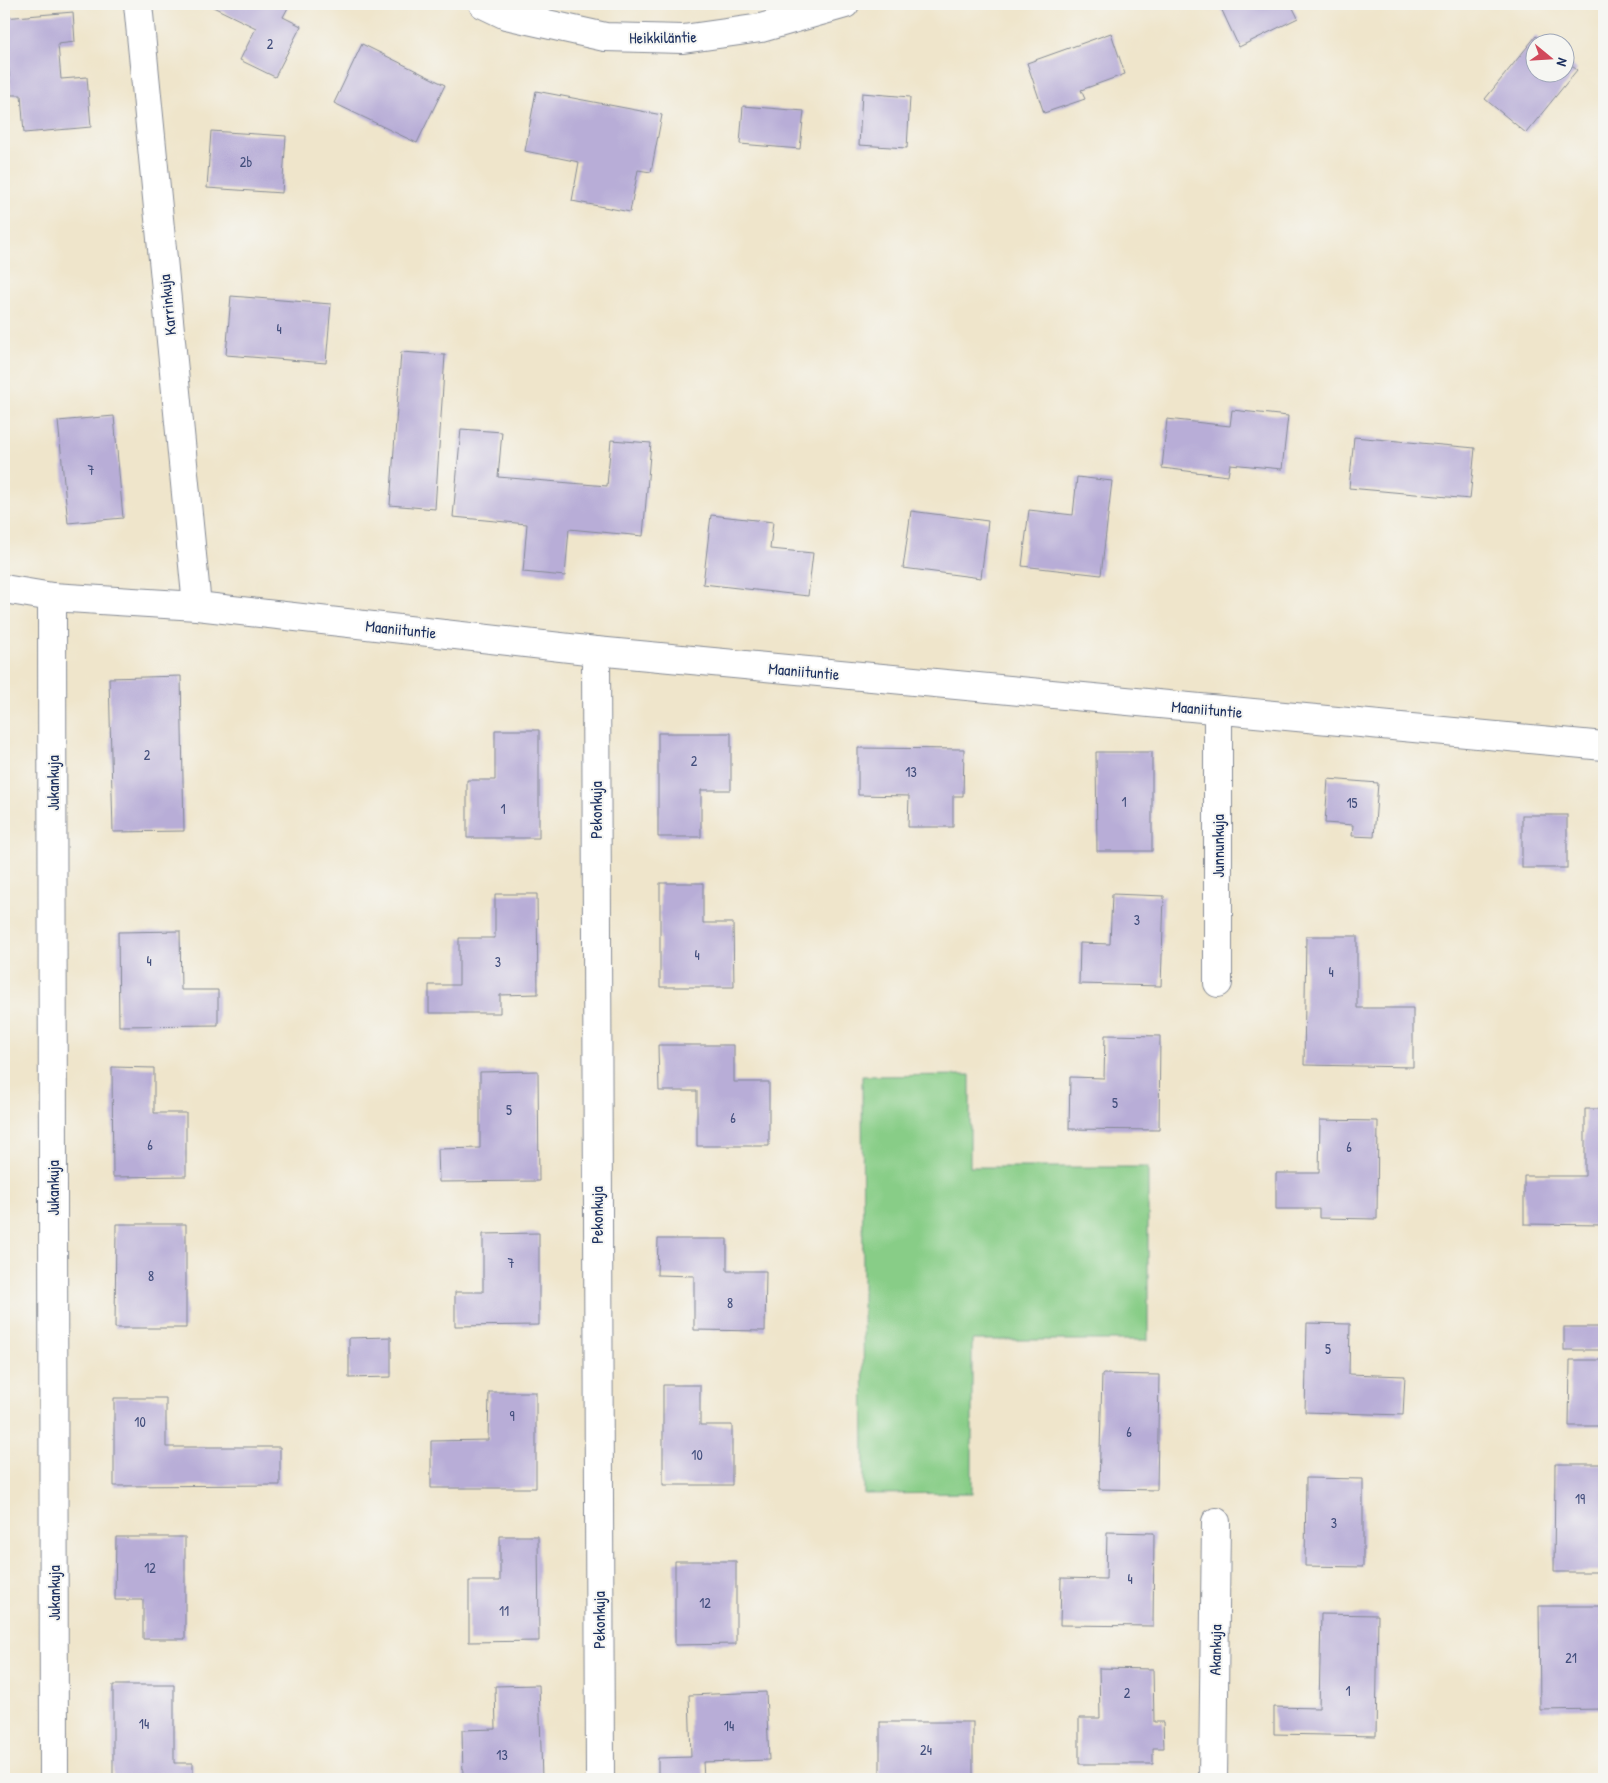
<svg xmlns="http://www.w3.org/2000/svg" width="1608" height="1783" viewBox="0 0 1608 1783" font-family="'Patrick Hand',sans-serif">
  <rect width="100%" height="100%" fill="#f6f6f2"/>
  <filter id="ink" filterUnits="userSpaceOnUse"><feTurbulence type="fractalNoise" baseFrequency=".02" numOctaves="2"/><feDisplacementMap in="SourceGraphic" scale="10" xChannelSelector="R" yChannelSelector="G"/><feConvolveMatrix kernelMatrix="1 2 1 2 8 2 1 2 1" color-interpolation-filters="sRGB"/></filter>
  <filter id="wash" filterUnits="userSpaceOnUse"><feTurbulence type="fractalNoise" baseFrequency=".0096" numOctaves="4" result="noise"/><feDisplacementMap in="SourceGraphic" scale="20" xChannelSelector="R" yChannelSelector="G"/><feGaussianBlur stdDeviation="1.12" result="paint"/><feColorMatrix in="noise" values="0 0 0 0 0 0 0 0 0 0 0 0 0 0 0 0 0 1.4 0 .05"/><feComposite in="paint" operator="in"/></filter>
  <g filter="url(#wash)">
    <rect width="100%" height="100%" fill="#efe5cb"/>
    <!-- green -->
    <path fill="#88cd87" stroke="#527e72" d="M 970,1075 L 970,1167 L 1148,1167 L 1148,1340 L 972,1340 L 972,1493 L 864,1494 L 862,1076 Z"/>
    <g id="blocks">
      <!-- building -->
      <g fill="#b8add7">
        <path d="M 207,4 L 290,4 L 283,17 L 301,26 L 275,77 L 240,60 L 256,28 Z"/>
        <path d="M 1219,4 L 1291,4 L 1298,18 L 1239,47 Z"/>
        <path d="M 73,12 L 75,42 L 58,44 L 61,79 L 87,77 L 91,127 L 24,133 L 21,95 L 11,95 L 4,18 Z"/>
        <path d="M 1111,33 L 1125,74 L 1081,90 L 1085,99 L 1044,113 L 1027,63 Z"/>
        <path d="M 1536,36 L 1544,42 L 1536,42 L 1536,72 L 1566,72 L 1566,61 L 1577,70 L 1526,133 L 1485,99 Z"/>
        <path d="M 362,44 L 445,85 L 417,143 L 334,103 Z"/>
        <path d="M 536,91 L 662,115 L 651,172 L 638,170 L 630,212 L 572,201 L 579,162 L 525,151 Z"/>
        <path d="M 862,93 L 910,97 L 907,148 L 859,145 Z"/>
        <path d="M 743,106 L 804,111 L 800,149 L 740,144 Z"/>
        <path d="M 211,131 L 286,136 L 282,193 L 207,188 Z"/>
        <path d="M 231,296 L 331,304 L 326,363 L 226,355 Z"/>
        <path d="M 401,352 L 445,355 L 435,509 L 390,505 Z"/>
        <path d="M 1232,410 L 1288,416 L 1282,469 L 1230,464 L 1228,476 L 1162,468 L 1167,419 L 1230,426 Z"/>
        <path d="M 114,416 L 123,518 L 68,523 L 58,421 Z"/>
        <path d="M 461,429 L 502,432 L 498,477 L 607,486 L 611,440 L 651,443 L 643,536 L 569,529 L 565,576 L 523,572 L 527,524 L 453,517 Z"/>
        <path d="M 1354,437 L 1475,448 L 1470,499 L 1349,488 Z"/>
        <path d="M 1077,477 L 1112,481 L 1101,575 L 1022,566 L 1029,510 L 1073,515 Z"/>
        <path d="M 911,511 L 988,521 L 981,578 L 903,568 Z"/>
        <path d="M 711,515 L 773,522 L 770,549 L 813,553 L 808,596 L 703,584 Z"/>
        <path d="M 181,676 L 184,831 L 113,832 L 109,678 Z"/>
        <path d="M 495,730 L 539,730 L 539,838 L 467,838 L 467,780 L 495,780 Z"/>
        <path d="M 658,733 L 731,733 L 731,790 L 701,790 L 701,837 L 658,837 Z"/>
        <path d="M 858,748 L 964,749 L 963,796 L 953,796 L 953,827 L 908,827 L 909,796 L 858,795 Z"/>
        <path d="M 1096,752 L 1152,752 L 1152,851 L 1097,851 Z"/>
        <path d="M 1328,779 L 1378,783 L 1374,837 L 1352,836 L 1353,825 L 1325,823 Z"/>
        <rect x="1522" y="815" width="45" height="53"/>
        <path d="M 660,883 L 703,883 L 703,923 L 733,923 L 734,987 L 660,987 Z"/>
        <path d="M 495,894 L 537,894 L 538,994 L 500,995 L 500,1013 L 429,1013 L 429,985 L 459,985 L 459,938 L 495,938 Z"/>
        <path d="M 1112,894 L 1164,896 L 1161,986 L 1079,984 L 1080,943 L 1110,944 Z"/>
        <path d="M 180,931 L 181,990 L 218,990 L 218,1025 L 119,1026 L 118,932 Z"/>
        <path d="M 1306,936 L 1357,936 L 1357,1008 L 1413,1008 L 1413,1067 L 1304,1065 Z"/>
        <path d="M 1105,1035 L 1160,1036 L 1159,1130 L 1069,1129 L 1070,1077 L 1104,1078 Z"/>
        <path d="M 658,1045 L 734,1045 L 734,1082 L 769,1082 L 769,1146 L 697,1146 L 697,1091 L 659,1091 Z"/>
        <path d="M 112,1067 L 154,1068 L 154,1113 L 186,1113 L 186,1176 L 113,1177 Z"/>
        <path d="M 538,1071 L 539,1181 L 439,1182 L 438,1149 L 480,1148 L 480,1072 Z"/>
        <path d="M 1585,1109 L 1604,1109 L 1604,1225 L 1524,1224 L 1524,1176 L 1585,1176 Z"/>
        <path d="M 1320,1120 L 1378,1121 L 1377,1219 L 1319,1218 L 1319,1209 L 1276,1209 L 1276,1173 L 1319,1173 Z"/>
        <path d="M 116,1224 L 186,1224 L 186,1328 L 115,1328 Z"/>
        <path d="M 539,1233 L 539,1325 L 455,1326 L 455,1292 L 483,1292 L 483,1234 Z"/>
        <path d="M 658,1239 L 727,1239 L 727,1271 L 766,1271 L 765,1331 L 694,1330 L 694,1276 L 657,1275 Z"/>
        <path d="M 1307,1323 L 1350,1324 L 1349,1374 L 1405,1376 L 1403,1415 L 1305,1412 Z"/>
        <rect x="1564" y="1327" width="40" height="23"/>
        <path d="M 391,1337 L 391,1377 L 349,1378 L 349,1338 Z"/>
        <path d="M 1570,1360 L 1604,1360 L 1604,1426 L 1569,1426 Z"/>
        <path d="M 1102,1374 L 1159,1375 L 1157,1490 L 1099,1489 Z"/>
        <path d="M 663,1385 L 700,1385 L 700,1425 L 732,1425 L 732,1485 L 663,1485 Z"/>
        <path d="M 489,1392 L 536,1392 L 536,1488 L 431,1488 L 431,1441 L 488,1440 Z"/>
        <path d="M 114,1398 L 166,1398 L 166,1447 L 280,1447 L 280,1485 L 114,1486 Z"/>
        <path d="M 1555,1464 L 1604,1464 L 1604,1572 L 1554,1572 Z"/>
        <path d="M 1306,1478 L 1363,1479 L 1363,1567 L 1305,1566 Z"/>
        <path d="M 1107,1532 L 1154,1533 L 1153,1626 L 1060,1625 L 1061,1578 L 1106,1579 Z"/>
        <path d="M 500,1536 L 538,1536 L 539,1641 L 469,1642 L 469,1581 L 500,1581 Z"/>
        <path d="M 116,1537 L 185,1537 L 185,1639 L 143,1639 L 143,1600 L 115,1600 Z"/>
        <path d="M 675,1561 L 736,1561 L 736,1644 L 675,1645 Z"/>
        <path d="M 1539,1606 L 1602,1606 L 1603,1709 L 1540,1710 Z"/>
        <path d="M 1321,1614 L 1378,1615 L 1376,1736 L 1274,1734 L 1274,1707 L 1319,1708 Z"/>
        <path d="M 1099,1668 L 1153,1669 L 1154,1722 L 1163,1722 L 1164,1748 L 1153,1748 L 1153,1764 L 1079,1764 L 1079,1718 L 1100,1718 Z"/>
        <path d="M 113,1685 L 174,1685 L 174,1763 L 193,1763 L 193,1779 L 113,1779 Z"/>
        <path d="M 539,1685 L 542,1779 L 463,1779 L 462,1730 L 496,1729 L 495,1686 Z"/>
        <path d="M 766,1692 L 769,1760 L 703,1762 L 704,1779 L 658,1779 L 658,1758 L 691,1757 L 689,1695 Z"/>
        <rect x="880" y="1722" width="93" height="57"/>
      </g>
    </g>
  </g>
  <g filter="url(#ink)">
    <use href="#blocks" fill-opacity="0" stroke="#858a94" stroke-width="1"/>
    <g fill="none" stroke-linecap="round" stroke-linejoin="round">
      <!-- minor casing -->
      <g stroke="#858a94" stroke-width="30">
        <g id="minor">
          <path d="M 138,4 L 197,606"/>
          <path d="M 483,4 L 506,15 L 605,37 L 683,39 L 761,28 L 845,4"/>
          <path d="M 4,589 L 52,597 L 197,606 L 596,651 L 1604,746"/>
          <path d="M 52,597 L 54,1779"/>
          <path d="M 596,651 L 600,1779"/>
          <path d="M 1218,983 L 1218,710"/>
          <path d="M 1213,1779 L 1216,1522"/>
        </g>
      </g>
      <!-- minor -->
      <use href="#minor" stroke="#fff" stroke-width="28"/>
    </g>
  </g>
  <g text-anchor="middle" stroke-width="4" stroke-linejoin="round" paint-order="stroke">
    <!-- number labels -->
    <g font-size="14" fill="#424e7c">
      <text x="270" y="49">2</text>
      <text x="246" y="167">2b</text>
      <text x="279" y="334">4</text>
      <text x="91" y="475">7</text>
      <text x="147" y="760">2</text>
      <text x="694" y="766">2</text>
      <text x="911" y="777">13</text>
      <text x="1124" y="807">1</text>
      <text x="1352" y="808">15</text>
      <text x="503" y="814">1</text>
      <text x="1137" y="925">3</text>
      <text x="697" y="960">4</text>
      <text x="149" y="966">4</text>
      <text x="498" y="967">3</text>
      <text x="1331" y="977">4</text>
      <text x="1115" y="1108">5</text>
      <text x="509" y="1115">5</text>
      <text x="733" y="1123">6</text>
      <text x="150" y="1150">6</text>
      <text x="1349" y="1152">6</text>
      <text x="511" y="1268">7</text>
      <text x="151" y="1281">8</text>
      <text x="730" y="1308">8</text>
      <text x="1328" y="1354">5</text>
      <text x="512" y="1421">9</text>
      <text x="140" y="1427">10</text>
      <text x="1129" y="1437">6</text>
      <text x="697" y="1460">10</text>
      <text x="1580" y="1504">19</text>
      <text x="1334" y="1528">3</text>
      <text x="150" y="1573">12</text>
      <text x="1130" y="1584">4</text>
      <text x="705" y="1608">12</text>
      <text x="504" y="1616">11</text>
      <text x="1571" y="1663">21</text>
      <text x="1348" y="1696">1</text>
      <text x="1127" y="1698">2</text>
      <text x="144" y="1729">14</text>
      <text x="729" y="1731">14</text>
      <text x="926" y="1755">24</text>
      <text x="502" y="1760">13</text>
    </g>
    <!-- street labels -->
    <g font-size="16" fill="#1b2f5e" stroke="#f6f6f2">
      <text transform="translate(663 37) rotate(-1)" y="6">Heikkiläntie</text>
      <text transform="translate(167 305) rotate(-96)" y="6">Karrinkuja</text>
      <text transform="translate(401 629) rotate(6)" y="6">Maaniituntie</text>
      <text transform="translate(804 671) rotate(5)" y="6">Maaniituntie</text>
      <text transform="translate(1207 709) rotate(5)" y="6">Maaniituntie</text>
      <text transform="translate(53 783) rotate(-90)" y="6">Jukankuja</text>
      <text transform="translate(596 810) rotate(-90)" y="6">Pekonkuja</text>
      <text transform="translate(1218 846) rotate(-90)" y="6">Junnunkuja</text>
      <text transform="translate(53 1188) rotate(-90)" y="6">Jukankuja</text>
      <text transform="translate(597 1215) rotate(-90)" y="6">Pekonkuja</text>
      <text transform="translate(54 1593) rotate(-90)" y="6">Jukankuja</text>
      <text transform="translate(599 1620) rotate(-90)" y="6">Pekonkuja</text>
      <text transform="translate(1215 1650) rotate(-89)" y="6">Akankuja</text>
    </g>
  </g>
  <!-- margin -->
  <rect width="1608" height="1783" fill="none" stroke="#f6f6f2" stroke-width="20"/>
  <!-- north arrow -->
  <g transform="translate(1550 58) rotate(108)"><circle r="24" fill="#f6f6f2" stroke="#9ea6b7"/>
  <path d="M0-4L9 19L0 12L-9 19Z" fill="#d1495b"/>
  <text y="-8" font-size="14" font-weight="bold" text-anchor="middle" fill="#1b2f5e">N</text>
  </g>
</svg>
